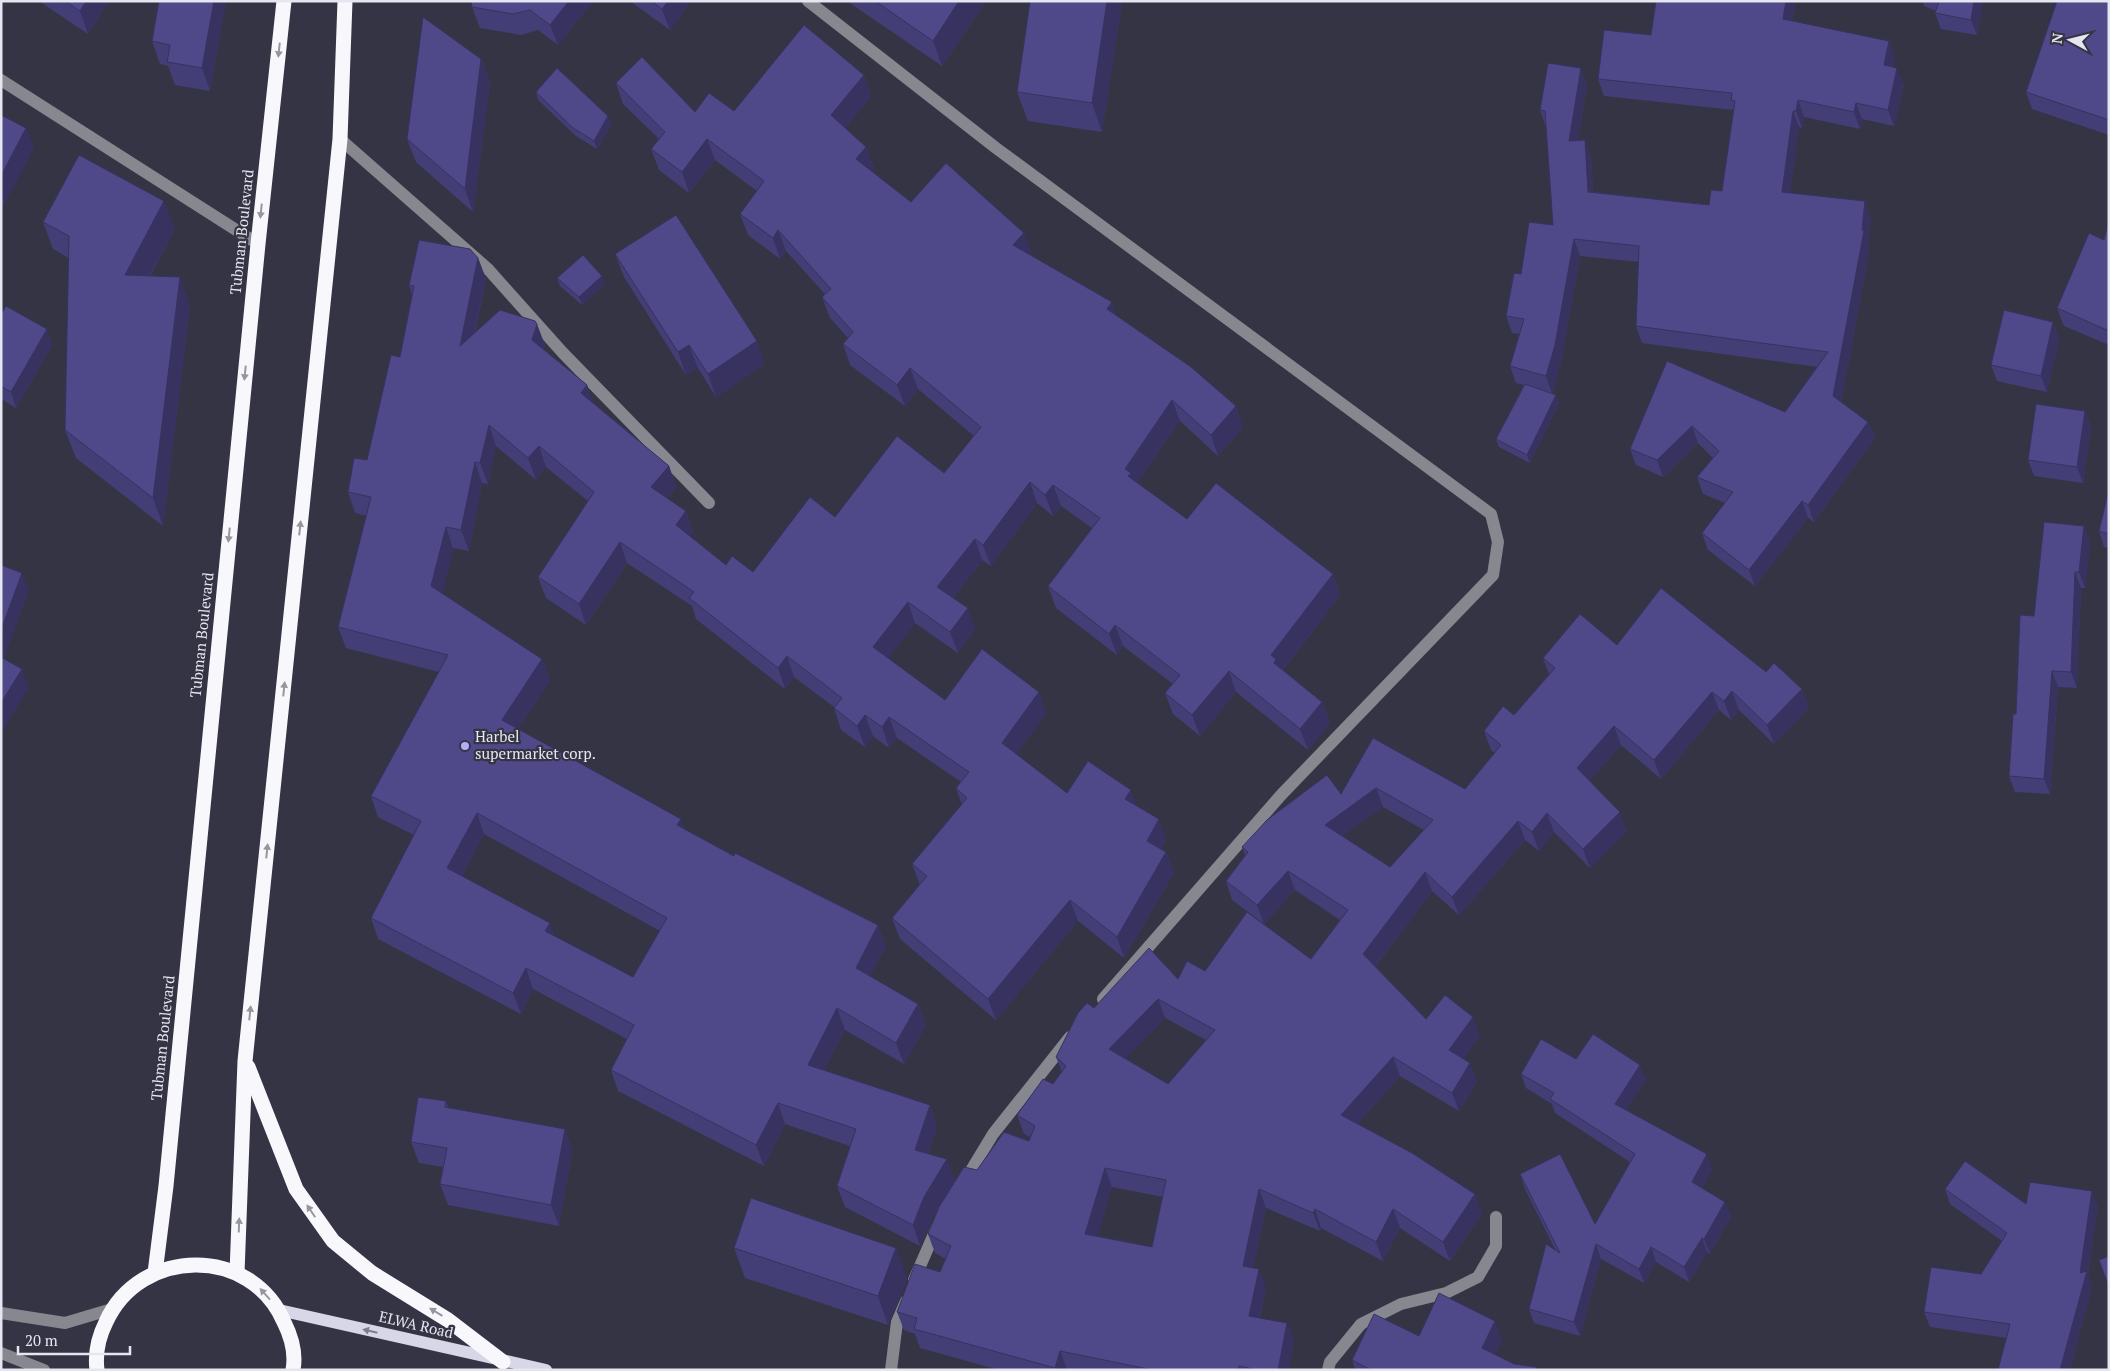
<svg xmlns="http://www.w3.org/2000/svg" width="2110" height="1371" viewBox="0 0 2110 1371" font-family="'PT Serif',serif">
  <rect width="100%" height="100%" fill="#353444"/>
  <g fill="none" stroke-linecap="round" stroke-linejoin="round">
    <!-- minor -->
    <g stroke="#87878f" stroke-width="12">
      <path d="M 808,1 L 996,148 L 1491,514 L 1498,542 L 1493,575 L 1282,794 L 1103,999"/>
      <path d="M 1,80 L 258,244"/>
      <path d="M 340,139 L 488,269 L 563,353 L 709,503"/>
      <path d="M 964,1182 L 993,1134 L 1070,1037"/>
      <path d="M 914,1280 L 937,1227"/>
      <path d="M 1,1313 L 65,1323 L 112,1309"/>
      <path d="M 1,1353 L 44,1370"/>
      <path d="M 891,1370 L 897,1322 L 906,1301"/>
      <path d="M 1328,1370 L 1330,1362 L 1361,1324 L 1401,1304 L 1446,1293 L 1478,1277 L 1496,1246 L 1496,1217"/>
    </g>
    <!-- major -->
    <path stroke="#d7d7e8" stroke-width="12" d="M 279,1310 L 546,1370"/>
    <!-- highway -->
    <g stroke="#f8f8fc" stroke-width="15">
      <path d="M 248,1067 L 296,1189 L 333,1241 L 372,1273 L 448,1320 L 503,1362"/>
      <path d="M 155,1273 L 166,1186 L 258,244 L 284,1"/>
      <path d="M 237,1273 L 245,1061 L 340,139 L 345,1"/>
      <path d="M 97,1370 C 95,1354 99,1336 106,1322 C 140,1247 251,1245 284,1322 C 291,1336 296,1354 293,1370"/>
    </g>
  </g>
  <!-- wall -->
  <g fill="#443e76" fill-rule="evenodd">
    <path d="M 39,1 L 109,1 L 88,34 Z"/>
    <path d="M 159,1 L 226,1 L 210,91 L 175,85 L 168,66 L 160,64 L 152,41 Z"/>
    <path d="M 593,1 L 558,45 L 538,30 L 521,35 L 480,28 L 472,7 Z"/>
    <path d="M 630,1 L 691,1 L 670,30 Z"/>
    <path d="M 847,1 L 986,1 L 942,66 Z"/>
    <path d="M 1122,1 L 1102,132 L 1028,121 L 1017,92 Z"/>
    <path d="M 1656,1 L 1796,1 L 1792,21 L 1895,58 L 1893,67 L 1904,85 L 1894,126 L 1862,119 L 1860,129 L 1804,117 L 1802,128 L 1799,127 L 1790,193 L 1871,218 L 1868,243 L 1870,247 L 1841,402 L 1868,422 L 1875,438 L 1814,522 L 1808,518 L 1755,586 L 1708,550 L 1702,533 L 1725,503 L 1703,494 L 1697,477 L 1713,458 L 1698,443 L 1663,477 L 1636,465 L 1630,449 L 1667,361 L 1785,412 L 1818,367 L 1642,343 L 1636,326 L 1639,262 L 1580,256 L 1561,362 L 1552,393 L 1556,395 L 1559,403 L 1530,463 L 1499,447 L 1496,439 L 1524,385 L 1516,383 L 1510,366 L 1520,334 L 1512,333 L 1506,316 L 1521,274 L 1553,225 L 1546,127 L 1540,110 L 1587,85 L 1578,140 L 1591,156 L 1593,192 L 1709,205 L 1722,191 L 1734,110 L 1604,96 L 1598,79 L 1651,35 Z"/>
    <path d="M 1922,1 L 1983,1 L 1977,35 L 1941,29 L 1935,13 L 1936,11 L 1924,6 Z"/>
    <path d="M 2109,1 L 2109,135 L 2032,109 L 2026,92 Z"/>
    <path d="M 481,59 L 490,82 L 473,212 L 416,162 L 407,139 Z"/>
    <path d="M 864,75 L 871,96 L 845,128 L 866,147 L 874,168 L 871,171 L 911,202 L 1032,254 L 1031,255 L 1117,316 L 1243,427 L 1218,456 L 1180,421 L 1137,483 L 1187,519 L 1333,574 L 1340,595 L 1283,670 L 1322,702 L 1330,723 L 1308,750 L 1236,692 L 1200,736 L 1173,714 L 1165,693 L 1173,684 L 1123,646 L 1117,655 L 1056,608 L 1048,586 L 1092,528 L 1061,506 L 1053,516 L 1037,503 L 991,566 L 982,560 L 953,598 L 975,629 L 958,653 L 915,623 L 888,658 L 945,700 L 1047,713 L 1016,754 L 1067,793 L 1137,806 L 1166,840 L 1161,849 L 1166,852 L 1174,873 L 1124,958 L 1078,921 L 996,1020 L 900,939 L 892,918 L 920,885 L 912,864 L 962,805 L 956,788 L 961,782 L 897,738 L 889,748 L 873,736 L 865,747 L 841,730 L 834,708 L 834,707 L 794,677 L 785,689 L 696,619 L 692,606 L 627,563 L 586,625 L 546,598 L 538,577 L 588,501 L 546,467 L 536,480 L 496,446 L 488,484 L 482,483 L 469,551 L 453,548 L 442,594 L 542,659 L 550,680 L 518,729 L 684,829 L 734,856 L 878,925 L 886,946 L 870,976 L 918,1004 L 926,1025 L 904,1064 L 845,1030 L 824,1070 L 930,1105 L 937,1127 L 928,1154 L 955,1181 L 932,1218 L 920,1246 L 845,1207 L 837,1186 L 850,1146 L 785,1124 L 764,1166 L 618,1091 L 611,1070 L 627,1039 L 533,989 L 521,1014 L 378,939 L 371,918 L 414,835 L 378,817 L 371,796 L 439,672 L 346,648 L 338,627 L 367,516 L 355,513 L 348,492 L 367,460 L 400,357 L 412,294 L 409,285 L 478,258 L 486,279 L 475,333 L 545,345 L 543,349 L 587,385 L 594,405 L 669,466 L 676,487 L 667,498 L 686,511 L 693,532 L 690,536 L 726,565 L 753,572 L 835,517 L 944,473 L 974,436 L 918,389 L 905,406 L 850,365 L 843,344 L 848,338 L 830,318 L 822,297 L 825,294 L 786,251 L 780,259 L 748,235 L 740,214 L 757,191 L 715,160 L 689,193 L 659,170 L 651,149 L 659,139 L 623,104 L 616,83 L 695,112 L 734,111 ZM 484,834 L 660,931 L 633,977 L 554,936 L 550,923 L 462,876 Z"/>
    <path d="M 536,92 L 608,116 L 611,124 L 597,149 L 576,136 L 538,100 Z"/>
    <path d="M 2109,221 L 2109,345 L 2064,326 L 2057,308 L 2104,240 Z"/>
    <path d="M 43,222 L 175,229 L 150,276 L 190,305 L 163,526 L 76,458 L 65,430 L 69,258 L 53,249 Z"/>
    <path d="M 615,254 L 765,364 L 716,397 L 698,368 L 686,375 L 624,277 Z"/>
    <path d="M 557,278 L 605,284 L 582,305 L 560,286 Z"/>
    <path d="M 1,314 L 52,345 L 16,408 L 1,399 Z"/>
    <path d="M 2053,322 L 2059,338 L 2047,392 L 1997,381 L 1991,365 Z"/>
    <path d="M 2085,411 L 2091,427 L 2083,483 L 2034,476 L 2028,460 Z"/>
    <path d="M 2109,489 L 2109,548 L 2104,547 L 2099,531 Z"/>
    <path d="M 2084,526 L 2090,542 L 2085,588 L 2081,588 L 2077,688 L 2058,687 L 2050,794 L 2015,792 L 2009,776 L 2016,714 L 2034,616 Z"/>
    <path d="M 1617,645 L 1766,672 L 1802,689 L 1809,708 L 1774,744 L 1739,710 L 1731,720 L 1719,710 L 1661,779 L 1621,745 L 1589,781 L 1627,831 L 1590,868 L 1554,832 L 1539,851 L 1525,840 L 1459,915 L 1432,891 L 1375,967 L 1426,1019 L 1480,1036 L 1463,1059 L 1477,1082 L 1459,1111 L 1400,1076 L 1357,1124 L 1482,1213 L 1450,1261 L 1400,1228 L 1383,1261 L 1321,1228 L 1320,1231 L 1266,1208 L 1253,1268 L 1266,1288 L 1260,1318 L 1294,1341 L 1288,1370 L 999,1370 L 920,1348 L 915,1334 L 904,1330 L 897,1312 L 940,1272 L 946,1259 L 935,1253 L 928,1234 L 977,1170 L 1029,1141 L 1030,1137 L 1024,1134 L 1017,1115 L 1053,1084 L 1062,1072 L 1056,1057 L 1094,1008 L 1178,979 L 1205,971 L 1311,959 L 1340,920 L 1295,890 L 1264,924 L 1232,900 L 1226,881 L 1245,855 L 1242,847 L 1341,794 L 1373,738 L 1465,789 L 1495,753 L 1491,750 L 1484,731 L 1514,715 L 1549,674 L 1543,658 ZM 1383,807 L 1424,830 L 1390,867 L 1342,836 ZM 1165,1018 L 1206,1040 L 1168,1084 L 1125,1058 ZM 1112,1187 L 1163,1197 L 1152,1247 L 1097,1236 Z"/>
    <path d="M 1576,1059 L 1646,1079 L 1625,1110 L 1712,1169 L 1702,1188 L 1731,1216 L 1710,1254 L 1707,1252 L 1689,1282 L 1656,1262 L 1644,1283 L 1601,1259 L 1580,1336 L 1534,1323 L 1529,1309 L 1556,1251 L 1525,1189 L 1520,1174 L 1595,1224 L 1630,1162 L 1555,1113 L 1552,1104 L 1526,1088 L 1521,1074 Z"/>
    <path d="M 446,1101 L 448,1108 L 565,1129 L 572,1150 L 559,1226 L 448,1205 L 440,1184 L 443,1167 L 419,1163 L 411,1142 Z"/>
    <path d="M 1945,1189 L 2026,1204 L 2098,1206 L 2088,1274 L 2092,1286 L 2070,1370 L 1998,1370 L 2007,1338 L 1930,1327 L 1924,1312 L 1981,1274 L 2002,1241 L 1950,1204 Z"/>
    <path d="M 734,1248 L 907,1278 L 888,1325 L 745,1278 Z"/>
    <path d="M 1419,1336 L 1502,1341 L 1495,1355 L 1514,1364 L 1537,1370 L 1355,1370 L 1352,1360 Z"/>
  </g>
  <!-- shaded-wall -->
  <g fill="#373260">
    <path d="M 86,1 L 109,1 L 88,34 L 80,11 Z"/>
    <path d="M 214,1 L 226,1 L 210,91 L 202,68 Z"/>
    <path d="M 569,1 L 593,1 L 558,45 L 550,25 Z"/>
    <path d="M 668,1 L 691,1 L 670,30 L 662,9 Z"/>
    <path d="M 959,1 L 986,1 L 942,66 L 933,41 Z"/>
    <path d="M 1107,1 L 1122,1 L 1102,132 L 1092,103 Z"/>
    <path d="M 1786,1 L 1796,1 L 1789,36 L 1783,19 Z"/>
    <path d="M 1974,1 L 1983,1 L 1977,35 L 1971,20 Z"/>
    <path d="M 1889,41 L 1895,58 L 1890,82 L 1884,65 Z"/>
    <path d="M 481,59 L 490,82 L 473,212 L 465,189 Z"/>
    <path d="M 1581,68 L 1587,85 L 1575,158 L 1569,141 Z"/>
    <path d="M 1897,68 L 1904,85 L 1894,126 L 1888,110 Z"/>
    <path d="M 864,75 L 871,96 L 838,136 L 831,115 Z"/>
    <path d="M 1798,100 L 1804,117 L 1802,128 L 1796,111 Z"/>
    <path d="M 1856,103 L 1862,119 L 1860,129 L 1854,112 Z"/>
    <path d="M 1793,111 L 1799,127 L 1788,209 L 1782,192 Z"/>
    <path d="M 608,116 L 611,124 L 597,149 L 594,141 Z"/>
    <path d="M 26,128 L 34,148 L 1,211 L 1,176 Z"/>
    <path d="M 707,139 L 715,160 L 689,193 L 682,172 Z"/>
    <path d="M 1585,140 L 1591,156 L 1594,208 L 1588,192 Z"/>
    <path d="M 866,147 L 874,168 L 863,180 L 856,159 Z"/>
    <path d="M 164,201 L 175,229 L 135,302 L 125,275 Z"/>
    <path d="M 1865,201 L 1871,218 L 1868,243 L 1870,247 L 1839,412 L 1833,396 L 1862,230 Z"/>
    <path d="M 778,230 L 786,251 L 780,259 L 773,238 Z"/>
    <path d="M 1024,233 L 1032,254 L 1021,266 L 1013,245 Z"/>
    <path d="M 1574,239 L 1580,256 L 1561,362 L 1552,393 L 1546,376 Z"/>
    <path d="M 478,258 L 486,279 L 467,367 L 460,346 Z"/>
    <path d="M 602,276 L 605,284 L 582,305 L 579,297 Z"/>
    <path d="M 180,277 L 190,305 L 163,526 L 153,498 Z"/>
    <path d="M 1112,302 L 1119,323 L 1107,309 Z"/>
    <path d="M 2053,322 L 2059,338 L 2047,392 L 2041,376 Z"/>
    <path d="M 537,324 L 545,345 L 540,361 L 532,340 Z"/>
    <path d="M 47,329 L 52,345 L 16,408 L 11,392 Z"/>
    <path d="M 757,341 L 765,364 L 716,397 L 708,374 Z"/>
    <path d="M 689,345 L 698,368 L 686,375 L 678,352 Z"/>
    <path d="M 910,368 L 918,389 L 905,406 L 897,385 Z"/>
    <path d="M 587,385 L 595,406 L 581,393 Z"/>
    <path d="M 1556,395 L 1559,403 L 1530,463 L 1527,455 Z"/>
    <path d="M 1172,400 L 1180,421 L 1135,486 L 1136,497 L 1125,469 Z"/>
    <path d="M 1236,406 L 1243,427 L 1218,456 L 1211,435 Z"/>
    <path d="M 2085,411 L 2091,427 L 2083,483 L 2077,467 Z"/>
    <path d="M 1868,422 L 1875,438 L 1814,522 L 1808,505 Z"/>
    <path d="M 489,425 L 496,446 L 488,484 L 480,463 Z"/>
    <path d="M 1692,426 L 1698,443 L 1663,477 L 1657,460 Z"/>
    <path d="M 539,446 L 546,467 L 536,480 L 528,458 Z"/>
    <path d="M 475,462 L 482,483 L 469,551 L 461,530 Z"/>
    <path d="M 669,466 L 676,487 L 658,508 L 651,487 Z"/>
    <path d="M 1030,482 L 1037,503 L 991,566 L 983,545 Z"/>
    <path d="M 1053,485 L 1061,506 L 1053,516 L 1045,495 Z"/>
    <path d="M 1802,501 L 1808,518 L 1755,586 L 1749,570 Z"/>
    <path d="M 686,511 L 693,532 L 684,546 L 676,525 Z"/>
    <path d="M 2084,526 L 2090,542 L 2085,588 L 2079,572 Z"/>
    <path d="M 446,527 L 453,548 L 439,608 L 431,586 Z"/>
    <path d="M 975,539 L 982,560 L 945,608 L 937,587 Z"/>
    <path d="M 620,542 L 627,563 L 586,625 L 579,604 Z"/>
    <path d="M 2075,572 L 2081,588 L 2077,688 L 2071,672 Z"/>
    <path d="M 22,573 L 29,591 L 1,666 L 1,630 Z"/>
    <path d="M 1333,574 L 1340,595 L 1281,672 L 1281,684 L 1271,655 Z"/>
    <path d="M 908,602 L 915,623 L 881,668 L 873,647 Z"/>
    <path d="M 968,608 L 975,629 L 958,653 L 950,632 Z"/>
    <path d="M 1115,625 L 1123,646 L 1117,655 L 1109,634 Z"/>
    <path d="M 787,656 L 794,677 L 785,689 L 778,668 Z"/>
    <path d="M 542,659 L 550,680 L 510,741 L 502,720 Z"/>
    <path d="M 22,669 L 29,688 L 1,733 L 1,703 Z"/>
    <path d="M 1229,671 L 1236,692 L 1200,736 L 1192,715 Z"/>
    <path d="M 2052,671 L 2058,687 L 2050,794 L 2044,779 Z"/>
    <path d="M 1802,689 L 1809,708 L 1774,744 L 1767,725 Z"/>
    <path d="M 1732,691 L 1739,710 L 1731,720 L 1724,701 Z"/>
    <path d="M 1039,692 L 1047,713 L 1009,764 L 1002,743 Z"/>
    <path d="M 1712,692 L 1719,710 L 1661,779 L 1654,760 Z"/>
    <path d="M 1322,702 L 1330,723 L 1308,750 L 1300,729 Z"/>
    <path d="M 865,715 L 873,736 L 865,747 L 857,726 Z"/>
    <path d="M 889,717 L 897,738 L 889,748 L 882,727 Z"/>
    <path d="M 1614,726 L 1621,745 L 1584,787 L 1577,768 Z"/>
    <path d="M 1376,788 L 1383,807 L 1332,844 L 1325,825 Z"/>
    <path d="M 1131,790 L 1138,811 L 1125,799 Z"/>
    <path d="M 1620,812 L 1627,831 L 1590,868 L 1583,849 Z"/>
    <path d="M 477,813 L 484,834 L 455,890 L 447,868 Z"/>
    <path d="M 1547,813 L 1554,832 L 1539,851 L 1532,832 Z"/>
    <path d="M 681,819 L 688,840 L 677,825 Z"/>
    <path d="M 1159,819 L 1166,840 L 1154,862 L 1147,841 Z"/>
    <path d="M 1518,821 L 1525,840 L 1459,915 L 1452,897 Z"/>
    <path d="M 1166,852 L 1174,873 L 1124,958 L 1117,937 Z"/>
    <path d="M 1288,871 L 1295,890 L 1264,924 L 1257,905 Z"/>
    <path d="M 1425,872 L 1432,891 L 1370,973 L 1363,954 Z"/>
    <path d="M 1070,900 L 1078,921 L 996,1020 L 988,999 Z"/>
    <path d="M 550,923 L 557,944 L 545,931 Z"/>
    <path d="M 878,925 L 886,946 L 864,989 L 856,968 Z"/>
    <path d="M 526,968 L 533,989 L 521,1014 L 513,993 Z"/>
    <path d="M 1158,999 L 1165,1018 L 1116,1068 L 1109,1049 Z"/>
    <path d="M 918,1004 L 926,1025 L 904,1064 L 896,1043 Z"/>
    <path d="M 837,1008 L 845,1030 L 816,1086 L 808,1065 Z"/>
    <path d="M 1473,1017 L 1480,1036 L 1456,1069 L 1449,1050 Z"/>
    <path d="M 1393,1057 L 1400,1076 L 1348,1134 L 1341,1115 Z"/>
    <path d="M 1470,1063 L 1477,1082 L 1459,1111 L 1452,1093 Z"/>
    <path d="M 1640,1065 L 1646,1079 L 1620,1119 L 1615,1104 Z"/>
    <path d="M 778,1103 L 785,1124 L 764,1166 L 756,1145 Z"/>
    <path d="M 930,1105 L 937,1127 L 922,1171 L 915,1150 Z"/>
    <path d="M 565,1129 L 572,1150 L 559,1226 L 551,1205 Z"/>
    <path d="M 1707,1154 L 1712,1169 L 1697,1197 L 1692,1182 Z"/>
    <path d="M 947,1159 L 955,1181 L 932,1218 L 920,1246 L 913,1225 L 924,1197 Z"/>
    <path d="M 1105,1168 L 1112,1187 L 1092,1253 L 1085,1234 Z"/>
    <path d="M 1259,1189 L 1266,1208 L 1250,1284 L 1243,1266 Z"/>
    <path d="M 2092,1191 L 2098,1206 L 2088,1274 L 2092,1286 L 2070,1370 L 2060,1370 L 2080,1273 Z"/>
    <path d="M 1475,1194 L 1482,1213 L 1450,1261 L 1443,1242 Z"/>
    <path d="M 1725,1202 L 1731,1216 L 1710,1254 L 1704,1239 Z"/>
    <path d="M 1315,1209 L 1321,1228 L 1320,1231 L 1313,1213 Z"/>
    <path d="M 1393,1209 L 1400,1228 L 1383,1261 L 1376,1242 Z"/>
    <path d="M 1702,1238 L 1707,1252 L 1689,1282 L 1684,1267 Z"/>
    <path d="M 1596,1244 L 1601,1259 L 1580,1336 L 1574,1322 Z"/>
    <path d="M 1651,1247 L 1656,1262 L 1644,1283 L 1639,1269 Z"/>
    <path d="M 896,1248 L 907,1278 L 888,1325 L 878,1296 Z"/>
    <path d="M 1259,1269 L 1266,1288 L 1256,1335 L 1249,1316 Z"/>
    <path d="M 1495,1321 L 1502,1341 L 1489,1368 L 1482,1348 Z"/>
    <path d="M 1287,1323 L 1294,1341 L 1288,1370 L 1278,1370 Z"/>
    <path d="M 1060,1351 L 1067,1370 L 1056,1370 L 1055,1368 Z"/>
  </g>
  <!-- building -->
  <g fill="#4f4889" stroke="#373260" fill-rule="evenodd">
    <path d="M 65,1 L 86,1 L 80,11 Z"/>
    <path d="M 159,1 L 214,1 L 202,68 L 167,62 L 170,45 L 152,41 Z"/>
    <path d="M 471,1 L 569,1 L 550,25 L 530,10 L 513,14 L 472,7 Z"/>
    <path d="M 651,1 L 668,1 L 662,9 Z"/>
    <path d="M 875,1 L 959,1 L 933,41 Z"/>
    <path d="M 1030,1 L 1107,1 L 1092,103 L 1017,92 Z"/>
    <path d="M 1656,1 L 1786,1 L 1783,19 L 1889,41 L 1884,65 L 1897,68 L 1888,110 L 1856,103 L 1854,112 L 1798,100 L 1796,111 L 1793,111 L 1782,192 L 1865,201 L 1862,230 L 1864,231 L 1833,396 L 1868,422 L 1808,505 L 1802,501 L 1749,570 L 1702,533 L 1733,492 L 1697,477 L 1719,451 L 1692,426 L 1657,460 L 1630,449 L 1667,361 L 1785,412 L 1828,352 L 1636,326 L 1639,246 L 1574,239 L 1555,345 L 1546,376 L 1510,366 L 1524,319 L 1506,316 L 1514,273 L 1521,274 L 1529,222 L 1553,225 L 1545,111 L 1540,110 L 1548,63 L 1581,68 L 1569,141 L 1585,140 L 1588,192 L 1709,205 L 1711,190 L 1722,191 L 1735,101 L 1731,100 L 1732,93 L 1598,79 L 1604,30 L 1651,35 Z"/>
    <path d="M 1939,1 L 1974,1 L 1971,20 L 1935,13 Z"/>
    <path d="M 2057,1 L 2109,1 L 2109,120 L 2026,92 Z"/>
    <path d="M 423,17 L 481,59 L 465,189 L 407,139 Z"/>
    <path d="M 804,25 L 864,75 L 831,115 L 866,147 L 856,159 L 911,202 L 946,163 L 1024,233 L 1013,245 L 1112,302 L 1107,309 L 1191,367 L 1236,406 L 1211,435 L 1172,400 L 1125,469 L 1131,473 L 1128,476 L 1187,519 L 1216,483 L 1333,574 L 1271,655 L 1276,659 L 1274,663 L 1322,702 L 1300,729 L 1229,671 L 1192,715 L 1165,693 L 1180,675 L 1115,625 L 1109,634 L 1048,586 L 1100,518 L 1053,485 L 1045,495 L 1030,482 L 983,545 L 975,539 L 937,587 L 968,608 L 950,632 L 908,602 L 873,647 L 945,700 L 982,649 L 1039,692 L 1002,743 L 1067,793 L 1088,761 L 1131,790 L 1125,799 L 1159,819 L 1147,841 L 1166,852 L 1117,937 L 1070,900 L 988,999 L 892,918 L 927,876 L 912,864 L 967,798 L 956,788 L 969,772 L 889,717 L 882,727 L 865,715 L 857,726 L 834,708 L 842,698 L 787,656 L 778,668 L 689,598 L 694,592 L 620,542 L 579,604 L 538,577 L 594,492 L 539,446 L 528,458 L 489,425 L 480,463 L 475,462 L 461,530 L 446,527 L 431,586 L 542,659 L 502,720 L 681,819 L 677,825 L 734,856 L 735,853 L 878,925 L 856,968 L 918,1004 L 896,1043 L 837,1008 L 808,1065 L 930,1105 L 915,1150 L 947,1159 L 924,1197 L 913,1225 L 837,1186 L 856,1129 L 778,1103 L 756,1145 L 611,1070 L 634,1025 L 526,968 L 513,993 L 371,918 L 421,821 L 371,796 L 448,655 L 338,627 L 371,497 L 348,492 L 354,458 L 367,460 L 391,355 L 400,357 L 414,286 L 409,285 L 419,240 L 470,249 L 478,258 L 460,346 L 500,310 L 535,321 L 537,324 L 532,340 L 587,385 L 581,393 L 669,466 L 651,487 L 686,511 L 676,525 L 726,565 L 732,556 L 753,572 L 810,497 L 835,517 L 897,436 L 944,473 L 981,427 L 910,368 L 897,385 L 843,344 L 853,332 L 822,297 L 831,289 L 778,230 L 773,238 L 740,214 L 764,181 L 707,139 L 682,172 L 651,149 L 665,132 L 616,83 L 642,57 L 695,112 L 709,93 L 734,111 ZM 477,813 L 667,918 L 633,977 L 545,931 L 550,923 L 447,868 Z"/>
    <path d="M 557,68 L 608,116 L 594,141 L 573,128 L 536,92 Z"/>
    <path d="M 1,115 L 26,128 L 1,176 Z"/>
    <path d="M 79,155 L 164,201 L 125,275 L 180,277 L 153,498 L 65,430 L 69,236 L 43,222 Z"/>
    <path d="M 676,215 L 757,341 L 708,374 L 689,345 L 678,352 L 615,254 Z"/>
    <path d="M 2109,221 L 2109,331 L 2057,308 L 2089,233 L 2104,240 Z"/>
    <path d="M 583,255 L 602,276 L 579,297 L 557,278 Z"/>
    <path d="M 6,306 L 47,329 L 11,392 L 1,386 L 1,314 Z"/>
    <path d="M 2004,310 L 2053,322 L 2041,376 L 1991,365 Z"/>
    <path d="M 1525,384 L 1556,395 L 1527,455 L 1496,439 Z"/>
    <path d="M 2036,404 L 2085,411 L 2077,467 L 2028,460 Z"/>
    <path d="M 2109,489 L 2109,534 L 2099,531 Z"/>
    <path d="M 2044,522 L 2084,526 L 2079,572 L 2075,572 L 2071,672 L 2052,671 L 2044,779 L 2009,776 L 2013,714 L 2016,714 L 2020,615 L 2034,616 Z"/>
    <path d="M 1,565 L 22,573 L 1,630 Z"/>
    <path d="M 1661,588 L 1766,672 L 1774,663 L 1802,689 L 1767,725 L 1732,691 L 1724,701 L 1712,692 L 1654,760 L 1614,726 L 1577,768 L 1620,812 L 1583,849 L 1547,813 L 1532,832 L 1518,821 L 1452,897 L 1425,872 L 1363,954 L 1426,1019 L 1445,995 L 1473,1017 L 1449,1050 L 1470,1063 L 1452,1093 L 1393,1057 L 1341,1115 L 1412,1153 L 1475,1194 L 1443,1242 L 1393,1209 L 1376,1242 L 1315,1209 L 1313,1213 L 1259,1189 L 1243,1266 L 1259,1269 L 1249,1316 L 1287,1323 L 1278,1370 L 1257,1370 L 1239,1366 L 1239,1370 L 1153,1370 L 1060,1351 L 1055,1368 L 914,1329 L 917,1318 L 897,1312 L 915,1264 L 940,1272 L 951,1246 L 928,1234 L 939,1207 L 964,1167 L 977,1170 L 1004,1132 L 1029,1141 L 1035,1126 L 1017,1115 L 1043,1079 L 1053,1084 L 1066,1066 L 1056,1057 L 1078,1013 L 1087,1003 L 1094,1008 L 1149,948 L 1178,979 L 1187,961 L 1205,971 L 1247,912 L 1311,959 L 1348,910 L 1288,871 L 1257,905 L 1226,881 L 1248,852 L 1242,847 L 1267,820 L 1327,775 L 1341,794 L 1373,738 L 1465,789 L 1501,745 L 1484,731 L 1503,706 L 1514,715 L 1555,668 L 1543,658 L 1580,614 L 1617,645 ZM 1376,788 L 1433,820 L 1390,867 L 1325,825 ZM 1158,999 L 1215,1030 L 1168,1084 L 1109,1049 ZM 1105,1168 L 1166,1180 L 1152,1247 L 1085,1234 Z"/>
    <path d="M 1,657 L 22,669 L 1,703 Z"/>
    <path d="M 1593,1034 L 1640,1065 L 1615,1104 L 1707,1154 L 1692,1182 L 1725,1202 L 1704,1239 L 1702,1238 L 1684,1267 L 1651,1247 L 1639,1269 L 1596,1244 L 1574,1322 L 1529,1309 L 1546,1244 L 1560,1253 L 1520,1174 L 1560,1154 L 1595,1224 L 1635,1154 L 1550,1099 L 1554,1093 L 1521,1074 L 1541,1039 L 1576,1059 Z"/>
    <path d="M 418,1097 L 446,1101 L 445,1107 L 565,1129 L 551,1205 L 440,1184 L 447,1148 L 411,1142 Z"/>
    <path d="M 1965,1161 L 2026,1204 L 2030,1182 L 2092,1191 L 2080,1273 L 2087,1271 L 2060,1370 L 1998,1370 L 2010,1324 L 1924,1312 L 1931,1267 L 1981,1274 L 2007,1233 L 1945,1189 Z"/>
    <path d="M 751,1198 L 896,1248 L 878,1296 L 734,1248 Z"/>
    <path d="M 2109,1256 L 2109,1287 L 2099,1260 Z"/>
    <path d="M 1439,1293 L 1495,1321 L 1482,1348 L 1514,1364 L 1536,1367 L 1536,1370 L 1371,1370 L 1352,1360 L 1374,1314 L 1419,1336 Z"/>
  </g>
  <!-- one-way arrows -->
  <defs><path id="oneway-solid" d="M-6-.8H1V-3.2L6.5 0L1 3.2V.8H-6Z" transform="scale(1.25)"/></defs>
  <g fill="#9696a0">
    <use href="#oneway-solid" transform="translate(279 50) rotate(96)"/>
    <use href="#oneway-solid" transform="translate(261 211) rotate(96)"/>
    <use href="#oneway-solid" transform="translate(245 373) rotate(96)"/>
    <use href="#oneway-solid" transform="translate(300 528) rotate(-84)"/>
    <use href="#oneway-solid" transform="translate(229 535) rotate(96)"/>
    <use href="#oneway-solid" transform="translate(284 689) rotate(-84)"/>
    <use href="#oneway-solid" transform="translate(267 851) rotate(-84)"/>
    <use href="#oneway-solid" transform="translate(250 1013) rotate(-84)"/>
    <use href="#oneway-solid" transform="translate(311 1211) rotate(-124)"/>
    <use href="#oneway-solid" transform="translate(239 1225) rotate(-88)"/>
    <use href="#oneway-solid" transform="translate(265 1294) rotate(-132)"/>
    <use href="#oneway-solid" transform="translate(436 1312) rotate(-149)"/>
  </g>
  <use fill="#7e7d8e" href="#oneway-solid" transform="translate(370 1331) rotate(-167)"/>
  <!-- markers -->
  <circle fill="#b2adf9" stroke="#353444" stroke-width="2" cx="465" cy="746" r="5"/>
  <g text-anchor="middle" stroke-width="4.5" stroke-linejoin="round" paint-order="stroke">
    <!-- street labels -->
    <g font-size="15" fill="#e6e6f0" stroke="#353444">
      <text transform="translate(242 232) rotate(-84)" y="5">Tubman Boulevard</text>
      <text transform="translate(202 635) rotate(-84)" y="5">Tubman Boulevard</text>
      <text transform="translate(163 1038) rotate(-84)" y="5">Tubman Boulevard</text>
      <text transform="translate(416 1325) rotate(13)" y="5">ELWA Road</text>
    </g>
    <!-- poi labels -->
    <g font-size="15" fill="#e6e6f0" stroke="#353444" text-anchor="start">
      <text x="475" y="742">Harbel<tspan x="475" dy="17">supermarket corp.</tspan></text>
    </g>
  </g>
  <!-- border -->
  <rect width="2110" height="1371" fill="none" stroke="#e6e6f0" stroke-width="5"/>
  <!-- north arrow -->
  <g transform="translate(2070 40) rotate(277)" stroke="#353444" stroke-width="4" paint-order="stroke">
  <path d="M0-4L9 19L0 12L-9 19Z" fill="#e6e6f0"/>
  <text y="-8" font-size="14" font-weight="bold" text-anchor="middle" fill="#e6e6f0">N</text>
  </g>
  <!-- scale -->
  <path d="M18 1346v8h112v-8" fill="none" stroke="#e6e6f0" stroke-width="2.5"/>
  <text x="25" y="1346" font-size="15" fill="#e6e6f0" stroke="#353444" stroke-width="4" paint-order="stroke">20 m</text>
</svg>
